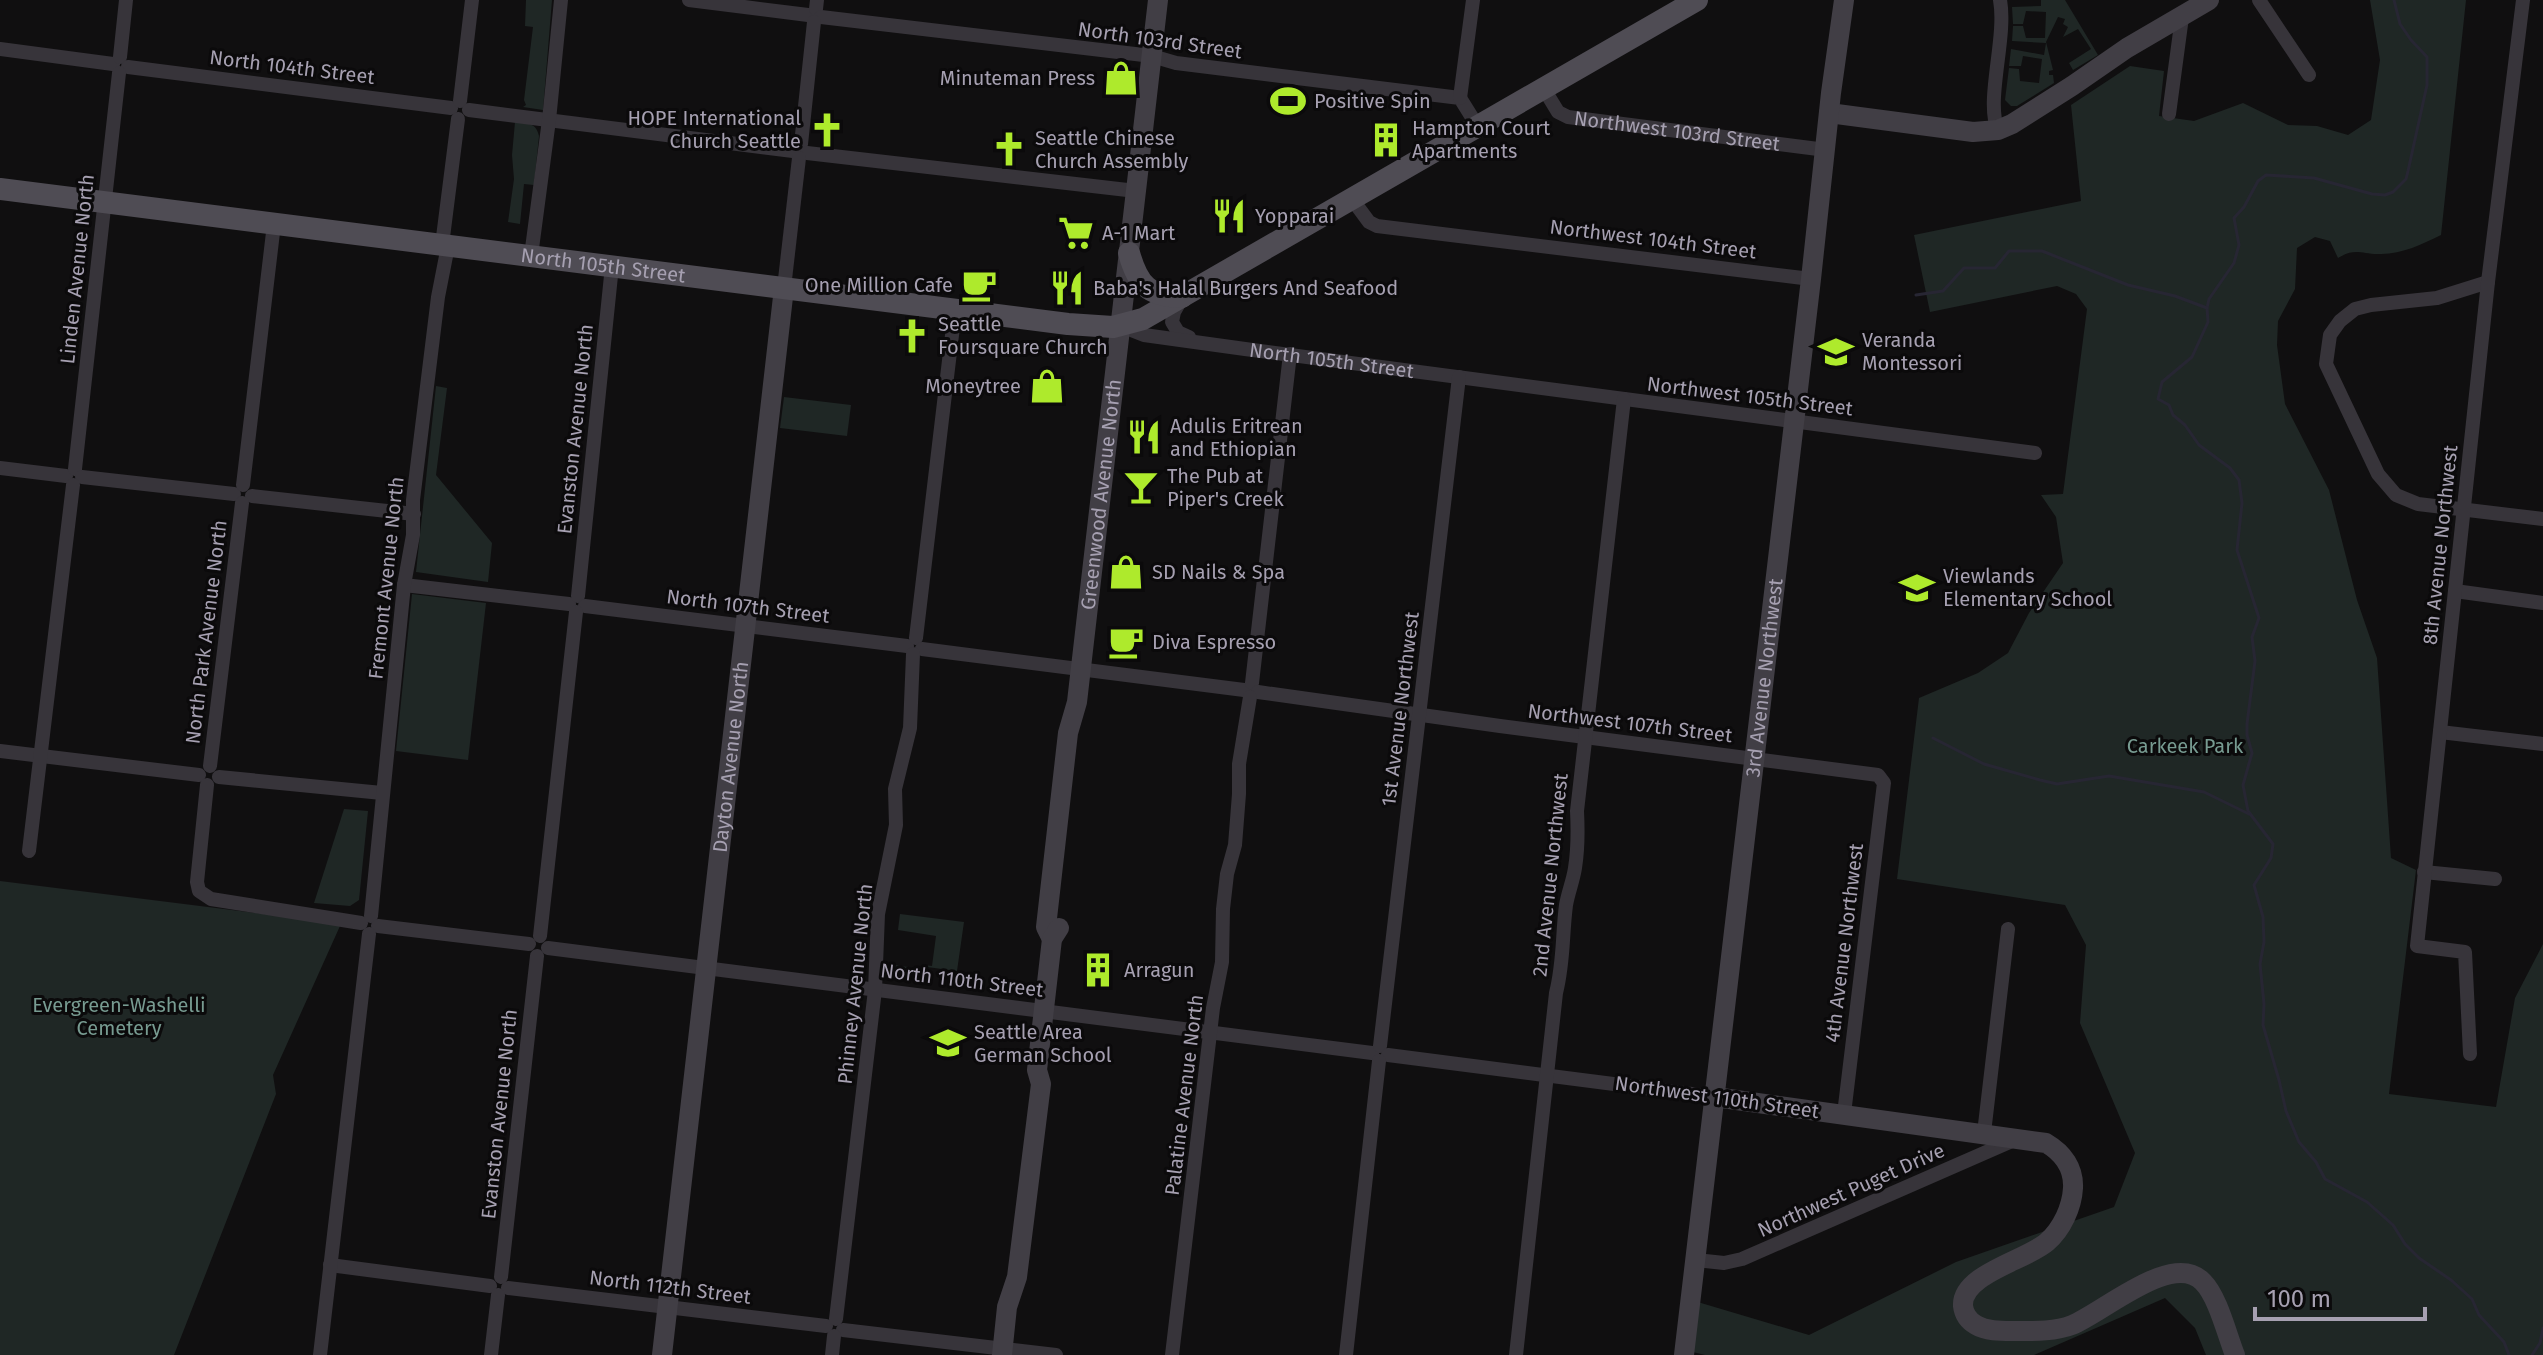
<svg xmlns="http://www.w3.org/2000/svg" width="2543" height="1355" viewBox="0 0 2543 1355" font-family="'Fira Sans',sans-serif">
  <rect width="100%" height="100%" fill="#100f10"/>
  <!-- green -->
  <g fill="#1f2725">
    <path d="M 526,0 L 552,0 L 543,110 L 523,107 L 526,105 L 524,100 L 533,27 L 525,26 Z"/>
    <path d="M 2041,0 L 2065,0 L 2098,55 L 2073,70 L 2069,63 L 2091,49 L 2078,29 L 2063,37 L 2068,27 L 2063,24 L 2065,19 L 2058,17 L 2046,42 L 2053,70 L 2049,71 L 2049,75 L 2053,75 L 2054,83 L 2017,106 L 2011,106 L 2005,100 L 2009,68 L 2019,69 L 2020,81 L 2039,83 L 2042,59 L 2023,56 L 2021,66 L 2009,66 L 2011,49 L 2044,55 L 2046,43 L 2012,41 L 2013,26 L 2023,26 L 2026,38 L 2045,38 L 2046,12 L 2026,11 L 2023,24 L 2013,24 L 2012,7 L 2041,6 Z"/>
    <path d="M 2370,0 L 2466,0 L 2441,235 C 2422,244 2403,254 2381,254 C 2362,255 2356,247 2338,258 L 2330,241 L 2315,237 L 2297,248 L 2295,289 L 2278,321 L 2277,345 L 2285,404 L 2329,490 L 2357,600 L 2377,658 L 2391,858 L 2416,870 L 2389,1094 L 2496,1107 L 2515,998 L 2543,944 L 2543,1355 L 2206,1355 L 2195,1328 L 2165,1298 L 2034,1355 L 1705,1355 L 1685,1350 L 1691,1300 L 1809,1335 L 1956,1262 L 2114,1207 L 2135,1153 L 2080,1023 L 2086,945 L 2065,905 L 1897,879 L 1919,698 L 1978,673 L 2008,653 L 2029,613 L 2063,563 L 2056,517 L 2041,495 L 2063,494 L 2087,309 L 2076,294 L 2057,286 L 1930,312 L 1914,235 L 2081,201 L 2071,105 L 2130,66 L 2164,71 L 2159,116 L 2194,121 L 2243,103 L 2288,125 L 2317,126 L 2348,135 L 2371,120 L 2380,60 Z"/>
    <path d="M 515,122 C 528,124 536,122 539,136 L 534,185 L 524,184 L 520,224 L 508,222 L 514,179 L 512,155 Z"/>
    <path d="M 436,386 L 447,388 L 436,475 L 492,543 L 488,582 L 416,572 Z"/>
    <path d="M 784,397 L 851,405 L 847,436 L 780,428 Z"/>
    <path d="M 412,594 L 486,603 L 468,760 L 396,751 Z"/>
    <path d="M 344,809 L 368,811 L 359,900 L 350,906 L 314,903 Z"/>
    <path d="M 0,881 L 287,917 L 340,926 L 273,1075 L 276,1094 L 174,1355 L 0,1355 Z"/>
    <path d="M 900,914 L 964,922 L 957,971 L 927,967 L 925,976 L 892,972 L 894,965 L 923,969 L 924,965 L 932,966 L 936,936 L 898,930 Z"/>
  </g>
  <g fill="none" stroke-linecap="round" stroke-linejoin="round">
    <!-- stream -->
    <g stroke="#272633" stroke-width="3">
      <path d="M 2394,0 L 2400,24 L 2411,40 L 2427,57 L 2427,85 L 2408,171 L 2406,179 L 2393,192 L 2385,195 L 2372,194 L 2314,178 L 2266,175 L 2258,181 L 2244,207 L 2234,218 L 2239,245 L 2234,263 L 2209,299 L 2207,308 L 2208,322 L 2192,357 L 2162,382 L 2158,399 L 2169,405 L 2173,415 L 2185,425 L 2199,445 L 2230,468 L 2239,480 L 2242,503 L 2237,550 L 2259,618 L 2252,637 L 2255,661 L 2247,724 L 2247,735 L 2252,753 L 2243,785 L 2248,811 L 2273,844 L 2271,858 L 2254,885 L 2263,917 L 2264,942 L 2260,964 L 2264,1004 L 2263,1025 L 2279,1080 L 2286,1111 L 2299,1142 L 2316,1162 L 2325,1179 L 2367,1202 L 2393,1225 L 2405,1244 L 2419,1258 L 2451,1280 L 2472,1299 L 2479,1315 L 2504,1342 L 2509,1355"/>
      <path d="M 1916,295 L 1943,291 L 1964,268 L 1995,268 L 2009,251 L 2042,251 L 2128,285 L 2175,296 L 2207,308"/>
      <path d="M 1933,738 L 1984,764 L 2040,780 L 2057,784 L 2109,776 L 2204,792 L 2249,814"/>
      <path d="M 2532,1355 L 2540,1343 L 2543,1328"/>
    </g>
    <!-- street -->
    <g stroke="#37343a" stroke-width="14">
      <path d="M 689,0 L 808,15"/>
      <path d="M 2259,0 L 2309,75"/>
      <path d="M 816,9 L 817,0"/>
      <path d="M 821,17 L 1152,56 L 1176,63 L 1460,98 L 1478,127"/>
      <path d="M 0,49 L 113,64"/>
      <path d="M 120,57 L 126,0"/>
      <path d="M 128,67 L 451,108"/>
      <path id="s1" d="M 1544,89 L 1558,112 L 1568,117 L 1826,150"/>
      <path d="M 1460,98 L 1473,0"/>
      <path d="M 460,101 L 472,0"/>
      <path d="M 469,110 L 793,151"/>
      <path d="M 2169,114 L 2182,17"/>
      <path d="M 1998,130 C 1985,101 2007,38 2000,0"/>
      <path d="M 801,144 L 814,22"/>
      <path d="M 807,153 L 1136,191"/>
      <path d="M 1352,199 L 1369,222 L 1377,226 L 1811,279"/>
      <path d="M 442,245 L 458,119"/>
      <path d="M 531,256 L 549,120 L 561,0"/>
      <path d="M 2488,282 L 2437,298 L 2371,305 L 2355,309 L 2340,321 L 2330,335 L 2326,364 L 2378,474 L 2396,495 L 2418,504 L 2543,519"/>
      <path d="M 784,288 L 799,158"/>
      <path d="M 1182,298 L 1174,312 L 1172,322 L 1178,332 L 1189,337"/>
      <path id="s2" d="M 1121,326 L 1144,335 L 1245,349 L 2035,453"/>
      <path d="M 0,468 L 66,476"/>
      <path d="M 75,469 L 119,73"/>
      <path d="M 82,477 L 234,494"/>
      <path d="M 243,485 L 274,224"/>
      <path d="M 252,496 L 414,514"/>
      <path d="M 404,585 L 569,604"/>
      <path d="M 2455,591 L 2543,603"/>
      <path d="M 578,596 L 612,266"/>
      <path d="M 585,606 L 907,646"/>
      <path d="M 916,638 L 955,310"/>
      <path d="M 922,649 L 1244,690"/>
      <path d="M 1252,683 L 1290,354"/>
      <path d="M 1258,692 L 1500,726 L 1878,775 L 1884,783 L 1844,1114"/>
      <path d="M 2440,732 L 2543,744"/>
      <path d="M 0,751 L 199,775"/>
      <path d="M 210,766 L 242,503"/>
      <path d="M 219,777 L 382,793"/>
      <path d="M 207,785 L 197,882 L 199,891 L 211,899 L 361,923"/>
      <path d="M 29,851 L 73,485"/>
      <path d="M 2424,872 L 2495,879"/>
      <path d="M 371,916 L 404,585 L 413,535 L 413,500 L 438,297 L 448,246"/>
      <path d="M 378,926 L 529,944"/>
      <path d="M 540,936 L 576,612"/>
      <path d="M 548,948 L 1372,1053"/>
      <path d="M 1380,1046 L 1459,377"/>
      <path d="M 2470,1054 L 2465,952 L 2417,946 L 2488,282 L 2523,0"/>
      <path d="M 1388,1055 L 1715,1097"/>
      <path d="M 1984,1133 L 2008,929"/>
      <path d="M 1696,1260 L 1724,1263 L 1742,1259 L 2014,1140"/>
      <path d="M 330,1265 L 490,1286"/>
      <path d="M 501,1277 L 537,956"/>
      <path d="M 508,1288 L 826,1326"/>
      <path d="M 836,1319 L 875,990 L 878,914 L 896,825 L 895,789 L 910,728 L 913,654"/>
      <path d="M 843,1330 L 1056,1355"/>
      <path d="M 320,1355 L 369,934"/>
      <path d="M 491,1355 L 498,1295"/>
      <path d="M 832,1355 L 834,1336"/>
      <path d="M 1172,1355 L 1213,1008 L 1222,962 L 1223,909 L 1227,874 L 1235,845 L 1239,794 L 1239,764 L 1250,697"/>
      <path d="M 1346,1355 L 1379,1061"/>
      <path d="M 1516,1355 L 1556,993 C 1564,961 1562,936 1566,905 C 1568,893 1573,881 1575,868 C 1578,849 1578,830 1577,811 L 1624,399"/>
    </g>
    <!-- secondary -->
    <g stroke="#413e45" stroke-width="20">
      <path d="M 1829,113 L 1973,132 L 1998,130 L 2012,124 L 2072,86 L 2127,48 L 2209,0"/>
      <path id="s3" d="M 1052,939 L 1046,927 L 1068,733 L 1077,702 L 1158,0"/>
      <path d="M 1715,1097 L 2046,1143 C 2063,1153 2074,1168 2073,1188 C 2072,1207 2062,1229 2047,1242 C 2027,1260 1961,1274 1963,1306 C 1964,1314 1969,1321 1976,1325 C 1986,1331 2000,1331 2012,1331 C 2031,1331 2054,1332 2072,1325 C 2104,1312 2173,1250 2203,1282 C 2218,1297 2227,1335 2235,1355"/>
      <path id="s4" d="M 662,1355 L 784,288"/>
      <path d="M 1002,1355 L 1007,1307 L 1017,1277 L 1041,1084 L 1037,1070 L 1052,939 L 1059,928"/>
      <path id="s5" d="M 1684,1355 L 1811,279 L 1831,93 L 1844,0"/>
    </g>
    <!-- primary -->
    <g stroke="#4f4c54" stroke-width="22">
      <path id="s6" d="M 0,189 L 1068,324 L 1113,327 L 1143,319 L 1697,0"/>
      <path d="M 1129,253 C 1138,285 1148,296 1182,297"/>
    </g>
  </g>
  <!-- icons -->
  <defs>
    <g id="shop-bare" transform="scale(2.76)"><path d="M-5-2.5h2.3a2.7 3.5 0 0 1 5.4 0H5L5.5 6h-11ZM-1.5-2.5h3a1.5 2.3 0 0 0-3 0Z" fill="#aeea2c" stroke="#0b0a0b" stroke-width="2.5" paint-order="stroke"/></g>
    <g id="stadium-bare" transform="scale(2.76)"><path d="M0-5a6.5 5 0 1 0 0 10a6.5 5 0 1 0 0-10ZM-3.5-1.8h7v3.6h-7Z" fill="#aeea2c" stroke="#0b0a0b" stroke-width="2.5" paint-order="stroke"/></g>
    <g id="church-bare" transform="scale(2.76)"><path d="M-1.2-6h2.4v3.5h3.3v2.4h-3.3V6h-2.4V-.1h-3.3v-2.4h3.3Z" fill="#aeea2c" stroke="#0b0a0b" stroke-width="2.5" paint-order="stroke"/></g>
    <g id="building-bare" transform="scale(2.76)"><path d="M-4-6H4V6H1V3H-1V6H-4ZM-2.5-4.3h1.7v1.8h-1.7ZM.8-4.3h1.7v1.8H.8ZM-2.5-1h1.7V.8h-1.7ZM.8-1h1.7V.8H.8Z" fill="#aeea2c" stroke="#0b0a0b" stroke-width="2.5" paint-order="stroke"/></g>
    <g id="restaurant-bare" transform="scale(2.76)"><path d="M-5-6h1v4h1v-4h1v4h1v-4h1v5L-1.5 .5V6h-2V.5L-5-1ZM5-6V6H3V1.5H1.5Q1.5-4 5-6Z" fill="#aeea2c" stroke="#0b0a0b" stroke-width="2.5" paint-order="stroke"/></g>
    <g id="supermarket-bare" transform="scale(2.76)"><path d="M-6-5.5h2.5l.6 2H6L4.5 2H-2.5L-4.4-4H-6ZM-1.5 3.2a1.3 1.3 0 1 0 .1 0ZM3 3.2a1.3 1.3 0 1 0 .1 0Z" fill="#aeea2c" stroke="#0b0a0b" stroke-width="2.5" paint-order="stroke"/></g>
    <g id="cafe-bare" transform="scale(2.76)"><path d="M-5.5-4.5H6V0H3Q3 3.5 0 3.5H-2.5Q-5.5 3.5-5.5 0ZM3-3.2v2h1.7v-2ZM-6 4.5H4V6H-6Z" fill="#aeea2c" stroke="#0b0a0b" stroke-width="2.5" paint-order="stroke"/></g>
    <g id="school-bare" transform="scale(2.76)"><path d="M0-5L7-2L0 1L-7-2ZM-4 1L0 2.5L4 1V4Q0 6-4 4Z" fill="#aeea2c" stroke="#0b0a0b" stroke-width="2.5" paint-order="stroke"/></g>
    <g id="bar-bare" transform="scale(2.76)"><path d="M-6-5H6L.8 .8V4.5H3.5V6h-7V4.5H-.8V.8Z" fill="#aeea2c" stroke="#0b0a0b" stroke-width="2.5" paint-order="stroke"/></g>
  </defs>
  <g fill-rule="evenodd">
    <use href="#shop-bare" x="1121" y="78"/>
    <use href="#stadium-bare" x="1288" y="101"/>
    <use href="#church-bare" x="827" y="130"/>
    <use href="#building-bare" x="1386" y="140"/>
    <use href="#church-bare" x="1009" y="149"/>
    <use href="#restaurant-bare" x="1229" y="216"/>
    <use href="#supermarket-bare" x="1076" y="233"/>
    <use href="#cafe-bare" x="979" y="285"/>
    <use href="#restaurant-bare" x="1067" y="288"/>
    <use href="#church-bare" x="912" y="336"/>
    <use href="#school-bare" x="1836" y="352"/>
    <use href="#shop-bare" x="1047" y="386"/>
    <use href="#restaurant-bare" x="1144" y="437"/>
    <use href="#bar-bare" x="1141" y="487"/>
    <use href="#shop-bare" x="1126" y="572"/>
    <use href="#school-bare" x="1917" y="588"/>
    <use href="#cafe-bare" x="1126" y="642"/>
    <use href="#building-bare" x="1098" y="970"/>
    <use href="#school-bare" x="948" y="1043"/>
  </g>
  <g text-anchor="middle" stroke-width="6" stroke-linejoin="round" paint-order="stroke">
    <!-- street labels -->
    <g font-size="20" fill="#a6a0b1" stroke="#0b0a0b">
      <text transform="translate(1160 40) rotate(8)" y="7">North 103rd Street</text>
      <text transform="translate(292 67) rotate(7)" y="7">North 104th Street</text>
      <text dy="7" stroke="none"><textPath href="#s1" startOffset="148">Northwest 103rd Street</textPath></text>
      <text transform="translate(1653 239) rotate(7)" y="7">Northwest 104th Street</text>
      <text dy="7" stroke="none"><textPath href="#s6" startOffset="608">North 105th Street</textPath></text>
      <text transform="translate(77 269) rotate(-84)" y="7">Linden Avenue North</text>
      <text dy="7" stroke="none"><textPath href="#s2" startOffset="214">North 105th Street</textPath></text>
      <text transform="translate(1750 396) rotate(7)" y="7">Northwest 105th Street</text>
      <text transform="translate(575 429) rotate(-84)" y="7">Evanston Avenue North</text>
      <text dy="7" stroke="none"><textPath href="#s3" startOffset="450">Greenwood Avenue North</textPath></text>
      <text transform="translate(2440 545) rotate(-84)" y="7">8th Avenue Northwest</text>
      <text transform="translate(386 578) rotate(-84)" y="7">Fremont Avenue North</text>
      <text transform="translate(748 606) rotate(7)" y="7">North 107th Street</text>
      <text transform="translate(206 632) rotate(-83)" y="7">North Park Avenue North</text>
      <text dy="7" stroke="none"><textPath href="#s5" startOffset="682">3rd Avenue Northwest</textPath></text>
      <text transform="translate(1400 709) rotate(-83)" y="7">1st Avenue Northwest</text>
      <text transform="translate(1630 723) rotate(7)" y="7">Northwest 107th Street</text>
      <text dy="7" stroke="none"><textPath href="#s4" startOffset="602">Dayton Avenue North</textPath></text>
      <text transform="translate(1550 875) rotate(-84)" y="7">2nd Avenue Northwest</text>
      <text transform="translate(1844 943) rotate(-83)" y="7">4th Avenue Northwest</text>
      <text transform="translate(962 980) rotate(7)" y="7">North 110th Street</text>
      <text transform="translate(855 984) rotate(-84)" y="7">Phinney Avenue North</text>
      <text transform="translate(1184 1095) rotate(-83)" y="7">Palatine Avenue North</text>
      <text transform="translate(1717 1097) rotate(8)" y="7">Northwest 110th Street</text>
      <text transform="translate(499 1114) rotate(-84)" y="7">Evanston Avenue North</text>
      <text transform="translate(1851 1190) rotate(-24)" y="7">Northwest Puget Drive</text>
      <text transform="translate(670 1287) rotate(7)" y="7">North 112th Street</text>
    </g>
    <!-- poi labels -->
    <g font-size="20" fill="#a6a0b1" stroke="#0b0a0b" text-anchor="start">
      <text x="1095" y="85" text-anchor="end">Minuteman Press</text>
      <text x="1314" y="108">Positive Spin</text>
      <text x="801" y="125" text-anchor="end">HOPE International<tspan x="801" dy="23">Church Seattle</tspan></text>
      <text x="1412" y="135">Hampton Court<tspan x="1412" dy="23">Apartments</tspan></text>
      <text x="1035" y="145">Seattle Chinese<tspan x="1035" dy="23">Church Assembly</tspan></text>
      <text x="1255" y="223">Yopparai</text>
      <text x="1102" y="240">A-1 Mart</text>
      <text x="953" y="292" text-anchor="end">One Million Cafe</text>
      <text x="1093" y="295">Baba's Halal Burgers And Seafood</text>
      <text x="938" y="331">Seattle<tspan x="938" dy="23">Foursquare Church</tspan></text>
      <text x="1862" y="347">Veranda<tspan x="1862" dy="23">Montessori</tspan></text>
      <text x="1021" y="393" text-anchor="end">Moneytree</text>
      <text x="1170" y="433">Adulis Eritrean<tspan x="1170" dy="23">and Ethiopian</tspan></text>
      <text x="1167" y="483">The Pub at<tspan x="1167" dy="23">Piper's Creek</tspan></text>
      <text x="1152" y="579">SD Nails &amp; Spa</text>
      <text x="1943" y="583">Viewlands<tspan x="1943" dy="23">Elementary School</tspan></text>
      <text x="1152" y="649">Diva Espresso</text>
      <text x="1124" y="977">Arragun</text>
      <text x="974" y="1039">Seattle Area<tspan x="974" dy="23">German School</tspan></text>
    </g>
    <!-- park labels -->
    <g font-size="20" fill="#779b91" stroke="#0b0a0b">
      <text x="2185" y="753">Carkeek Park</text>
      <text x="119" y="1012">Evergreen-Washelli<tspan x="119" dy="23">Cemetery</tspan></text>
    </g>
  </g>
  <!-- scale -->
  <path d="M2255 1307v12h170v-12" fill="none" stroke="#a6a0b1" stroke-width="4"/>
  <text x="2267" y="1307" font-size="24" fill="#a6a0b1" stroke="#0b0a0b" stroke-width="6" paint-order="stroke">100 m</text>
</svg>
